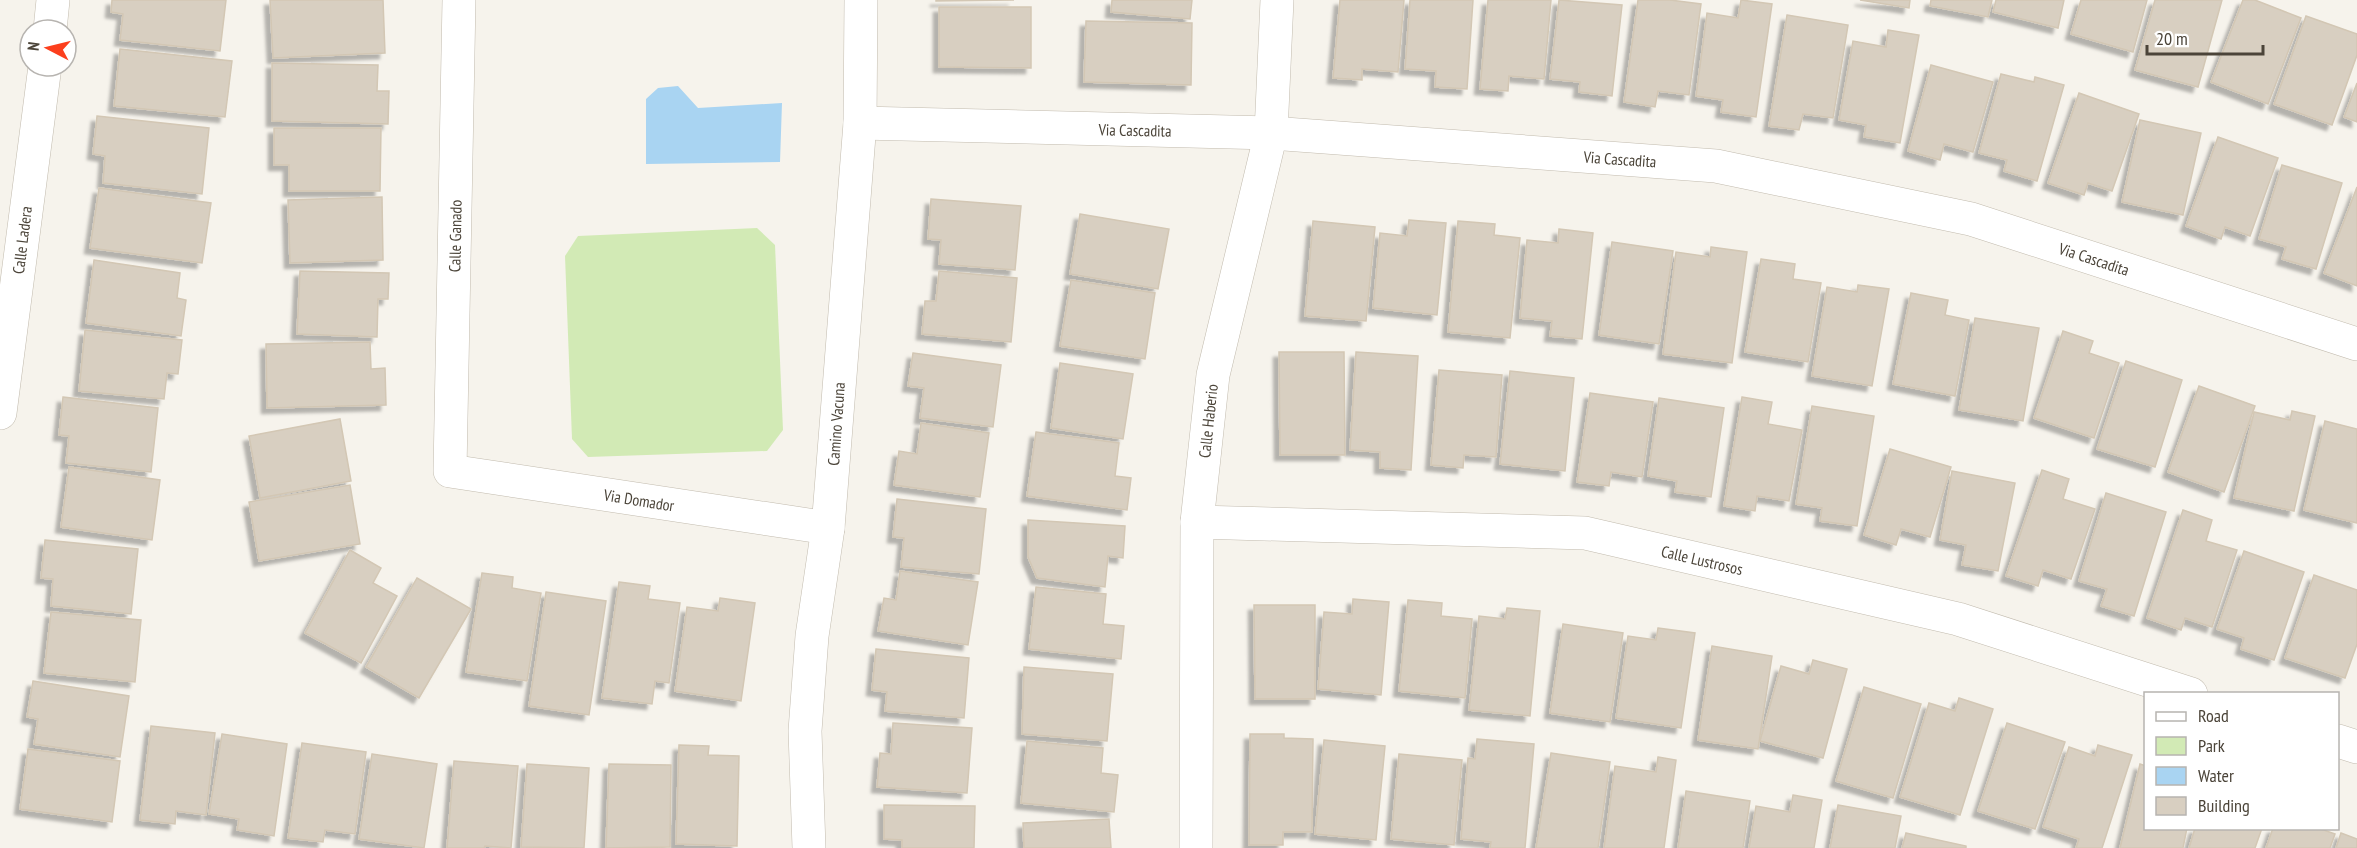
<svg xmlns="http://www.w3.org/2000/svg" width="2357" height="848" viewBox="0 0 2357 848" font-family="'PT Sans Narrow',sans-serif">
  <defs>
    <filter id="shadow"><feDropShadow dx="-5.5" dy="5.5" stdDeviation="1.5" flood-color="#0004"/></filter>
  </defs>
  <rect width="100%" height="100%" fill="#f6f3ec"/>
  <!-- green -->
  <path fill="#d2eab5" d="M 757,228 L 775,245 L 783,430 L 767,451 L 588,457 L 572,439 L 565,256 L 578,236 Z"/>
  <!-- water -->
  <path fill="#a9d4f2" d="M 678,86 L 698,108 L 782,103 L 780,162 L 646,164 L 646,99 L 658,88 Z"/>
  <!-- building -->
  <g fill="#d8cfc1" stroke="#d3c7b4" stroke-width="1.5" filter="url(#shadow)">
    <path d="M 112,0 L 226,0 L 220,51 L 120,40 L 123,14 L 111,12 Z"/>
    <path d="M 270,0 L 383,0 L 385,53 L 273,58 Z"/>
    <path d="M 936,0 L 1014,0 L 936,1 Z"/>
    <path d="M 1112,0 L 1192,0 L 1190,19 L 1111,12 Z"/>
    <path d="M 1340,0 L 1404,0 L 1398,72 L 1362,69 L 1362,80 L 1333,78 Z"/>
    <path d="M 1410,0 L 1473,0 L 1467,89 L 1435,87 L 1436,71 L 1405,69 Z"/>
    <path d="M 1488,0 L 1551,0 L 1544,79 L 1509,76 L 1508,91 L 1480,89 Z"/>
    <path d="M 1559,0 L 1622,5 L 1612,96 L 1579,92 L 1580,82 L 1550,79 Z"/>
    <path d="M 1638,0 L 1670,0 L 1701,4 L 1689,95 L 1658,91 L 1655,107 L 1624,102 Z"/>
    <path d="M 1741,0 L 1772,4 L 1756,117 L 1721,112 L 1723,100 L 1696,96 L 1707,13 L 1738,18 Z"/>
    <path d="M 1860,0 L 1910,0 L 1909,8 Z"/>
    <path d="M 1931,0 L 1992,0 L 1988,17 L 1930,6 Z"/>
    <path d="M 1996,0 L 2064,0 L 2058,28 L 1993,12 Z"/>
    <path d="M 2081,0 L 2147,0 L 2133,52 L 2071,34 Z"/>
    <path d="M 2155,0 L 2222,0 L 2198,87 L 2135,70 Z"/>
    <path d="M 2243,0 L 2255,0 L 2301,18 L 2268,104 L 2211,82 Z"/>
    <path d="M 939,7 L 1031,7 L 1031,68 L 939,67 Z"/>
    <path d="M 1787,15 L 1848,25 L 1833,118 L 1803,114 L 1799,130 L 1769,126 Z"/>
    <path d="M 2306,16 L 2357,34 L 2357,55 L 2332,125 L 2274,104 Z"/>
    <path d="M 1086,21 L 1192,23 L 1191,85 L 1084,82 Z"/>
    <path d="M 1888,30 L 1919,35 L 1900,143 L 1864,137 L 1866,125 L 1839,120 L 1853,41 L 1886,47 Z"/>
    <path d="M 120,49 L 232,61 L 225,117 L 114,106 Z"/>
    <path d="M 272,63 L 378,65 L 377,91 L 389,91 L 388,124 L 272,121 Z"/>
    <path d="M 1931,65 L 1993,82 L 1973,152 L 1944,144 L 1940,160 L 1908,151 Z"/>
    <path d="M 2001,74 L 2034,82 L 2035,77 L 2064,85 L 2037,181 L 2004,171 L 2007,160 L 1979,153 Z"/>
    <path d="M 2357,83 L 2357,122 L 2344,117 Z"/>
    <path d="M 2079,93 L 2139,114 L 2112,191 L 2088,183 L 2084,195 L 2048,183 Z"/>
    <path d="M 97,116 L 209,128 L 202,194 L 103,183 L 105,156 L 93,154 Z"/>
    <path d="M 2140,120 L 2201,133 L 2183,215 L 2122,202 Z"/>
    <path d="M 274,128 L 381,128 L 380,191 L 289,191 L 289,165 L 274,165 Z"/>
    <path d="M 2218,137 L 2278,158 L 2250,236 L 2225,227 L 2221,239 L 2186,226 Z"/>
    <path d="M 2282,165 L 2342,183 L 2316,269 L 2282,259 L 2286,247 L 2259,239 Z"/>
    <path d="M 2357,187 L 2357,286 L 2324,273 Z"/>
    <path d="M 99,188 L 211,203 L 202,263 L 90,248 Z"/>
    <path d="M 382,197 L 383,260 L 290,263 L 288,200 Z"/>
    <path d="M 931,199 L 1021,206 L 1015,270 L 939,264 L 941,240 L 928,239 Z"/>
    <path d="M 1080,214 L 1169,229 L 1158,289 L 1070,274 Z"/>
    <path d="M 1409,220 L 1446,223 L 1437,315 L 1373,308 L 1380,233 L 1407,236 Z"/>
    <path d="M 1313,221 L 1375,227 L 1366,321 L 1305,316 Z"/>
    <path d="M 1458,221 L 1495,224 L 1494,235 L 1520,238 L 1510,338 L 1448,332 Z"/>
    <path d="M 1559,229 L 1593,233 L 1582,339 L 1550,336 L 1552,321 L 1520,318 L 1527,240 L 1558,243 Z"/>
    <path d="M 1612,242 L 1673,251 L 1659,344 L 1599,335 Z"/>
    <path d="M 1711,247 L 1747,252 L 1732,363 L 1663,354 L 1676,252 L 1710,257 Z"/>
    <path d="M 1761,259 L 1795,264 L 1793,279 L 1821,283 L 1808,362 L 1745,352 Z"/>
    <path d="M 94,260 L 180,273 L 177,298 L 186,300 L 181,336 L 86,323 Z"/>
    <path d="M 300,271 L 389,273 L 388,299 L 378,299 L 377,337 L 297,334 Z"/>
    <path d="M 939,271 L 1017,278 L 1011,342 L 922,334 L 925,301 L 936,301 Z"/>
    <path d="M 1071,280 L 1155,293 L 1145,359 L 1060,346 Z"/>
    <path d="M 1858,285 L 1889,289 L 1872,386 L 1812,376 L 1827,287 L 1857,292 Z"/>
    <path d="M 1911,293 L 1948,300 L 1945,315 L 1969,320 L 1955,396 L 1893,384 Z"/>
    <path d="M 1975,318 L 2039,328 L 2023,421 L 1959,410 Z"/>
    <path d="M 85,330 L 182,340 L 178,374 L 167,373 L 164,399 L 79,391 Z"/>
    <path d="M 2063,331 L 2093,341 L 2089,353 L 2119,363 L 2094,438 L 2034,418 Z"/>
    <path d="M 370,342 L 371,369 L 385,368 L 386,405 L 267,408 L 266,344 Z"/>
    <path d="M 1279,352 L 1344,352 L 1345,455 L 1280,455 Z"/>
    <path d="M 1356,352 L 1418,356 L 1411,470 L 1380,468 L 1380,452 L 1350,450 Z"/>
    <path d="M 913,353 L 1001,365 L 993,427 L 920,418 L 924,388 L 908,386 Z"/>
    <path d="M 2126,361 L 2182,380 L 2155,467 L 2097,449 Z"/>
    <path d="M 1060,363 L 1133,374 L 1123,439 L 1051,428 Z"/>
    <path d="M 1439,370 L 1502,375 L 1496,457 L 1464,455 L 1463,468 L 1431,465 Z"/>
    <path d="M 1510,371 L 1574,378 L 1565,471 L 1500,464 Z"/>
    <path d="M 2199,386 L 2255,406 L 2224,492 L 2168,472 Z"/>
    <path d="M 1590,393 L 1653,402 L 1642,477 L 1611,472 L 1609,486 L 1577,482 Z"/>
    <path d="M 63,397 L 158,408 L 151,472 L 66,463 L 69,436 L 59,435 Z"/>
    <path d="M 1742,397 L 1772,402 L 1768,424 L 1802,430 L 1789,501 L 1757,496 L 1755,511 L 1724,506 Z"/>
    <path d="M 1659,398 L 1724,408 L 1711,497 L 1675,492 L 1677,481 L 1648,476 Z"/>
    <path d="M 1812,406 L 1874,416 L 1857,526 L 1820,521 L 1822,508 L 1796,504 Z"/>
    <path d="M 2292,411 L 2315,416 L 2294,511 L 2234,498 L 2254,412 L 2290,420 Z"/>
    <path d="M 340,419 L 351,481 L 260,498 L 249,436 Z"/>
    <path d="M 2325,421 L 2357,429 L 2357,523 L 2304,510 Z"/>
    <path d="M 921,423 L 989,433 L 980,497 L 894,485 L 899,451 L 917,454 Z"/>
    <path d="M 1036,432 L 1119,443 L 1115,476 L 1131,478 L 1127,510 L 1027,496 Z"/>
    <path d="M 1890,449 L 1951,467 L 1930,537 L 1901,529 L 1896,545 L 1864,535 Z"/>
    <path d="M 69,467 L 160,480 L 152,540 L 61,527 Z"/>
    <path d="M 2042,470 L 2069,479 L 2063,499 L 2095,509 L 2071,579 L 2043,570 L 2038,586 L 2006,576 Z"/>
    <path d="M 1952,471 L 2015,483 L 1998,571 L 1962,565 L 1966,545 L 1940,540 Z"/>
    <path d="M 350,485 L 360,544 L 259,561 L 249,502 Z"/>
    <path d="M 2106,493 L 2166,512 L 2134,616 L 2101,606 L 2107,589 L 2079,581 Z"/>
    <path d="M 897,499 L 986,509 L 979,574 L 901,567 L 904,538 L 893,537 Z"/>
    <path d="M 2183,510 L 2212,520 L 2206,541 L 2237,550 L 2212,627 L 2185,618 L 2181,630 L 2147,618 Z"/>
    <path d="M 1028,520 L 1125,526 L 1123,558 L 1108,556 L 1105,587 L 1037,578 L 1028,557 Z"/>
    <path d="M 45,540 L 138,549 L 131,614 L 51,606 L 53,579 L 41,578 Z"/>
    <path d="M 350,550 L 381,568 L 373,583 L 397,596 L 361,663 L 305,633 Z"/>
    <path d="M 2244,551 L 2304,572 L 2274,660 L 2241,649 L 2244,638 L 2217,629 Z"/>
    <path d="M 900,571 L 978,582 L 968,645 L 878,631 L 884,598 L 896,600 Z"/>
    <path d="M 482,573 L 513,577 L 512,588 L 541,593 L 527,681 L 466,672 Z"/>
    <path d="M 2314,575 L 2357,590 L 2357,644 L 2345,678 L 2285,658 Z"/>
    <path d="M 417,578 L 471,609 L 419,698 L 366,667 Z"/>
    <path d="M 619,582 L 650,586 L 648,599 L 680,603 L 669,683 L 655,681 L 652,704 L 602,698 Z"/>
    <path d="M 1036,587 L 1106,594 L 1103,624 L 1124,626 L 1121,659 L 1029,649 Z"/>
    <path d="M 546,592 L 606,601 L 589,715 L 529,706 Z"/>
    <path d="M 720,598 L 755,603 L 741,701 L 675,691 L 687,607 L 718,611 Z"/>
    <path d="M 1353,599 L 1389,602 L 1381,695 L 1318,689 L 1324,612 L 1352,614 Z"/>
    <path d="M 1408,600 L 1442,603 L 1441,616 L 1472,619 L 1465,698 L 1399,691 Z"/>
    <path d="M 1254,605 L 1315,605 L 1315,699 L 1255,699 Z"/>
    <path d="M 1507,608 L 1540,611 L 1530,716 L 1469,710 L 1479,616 L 1505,619 Z"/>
    <path d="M 51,612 L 141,620 L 135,682 L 44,673 Z"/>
    <path d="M 1563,624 L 1623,633 L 1610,722 L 1550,713 Z"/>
    <path d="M 1658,628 L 1695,633 L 1681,728 L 1616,718 L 1628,636 L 1656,640 Z"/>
    <path d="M 1712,646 L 1772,656 L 1758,749 L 1698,740 Z"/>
    <path d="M 876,649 L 969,658 L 964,718 L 885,711 L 887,692 L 872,690 Z"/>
    <path d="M 1813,660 L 1847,669 L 1823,758 L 1760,741 L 1781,666 L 1809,674 Z"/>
    <path d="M 1024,667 L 1113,674 L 1107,741 L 1022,734 Z"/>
    <path d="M 33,681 L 129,696 L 120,757 L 34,744 L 38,719 L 27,717 Z"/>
    <path d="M 1864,687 L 1921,704 L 1893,798 L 1836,781 Z"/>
    <path d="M 1959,698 L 1993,709 L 1960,815 L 1900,797 L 1929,703 L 1955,711 Z"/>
    <path d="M 893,723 L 972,728 L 967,793 L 877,787 L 880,753 L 891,754 Z"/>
    <path d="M 2007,723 L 2065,742 L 2035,829 L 1978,811 Z"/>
    <path d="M 151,726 L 215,733 L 206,815 L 176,811 L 175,824 L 140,820 Z"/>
    <path d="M 222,734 L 287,744 L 274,836 L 237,830 L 239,819 L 209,814 Z"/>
    <path d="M 1250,734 L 1284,734 L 1284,738 L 1313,739 L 1312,832 L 1283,832 L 1283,845 L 1249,845 Z"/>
    <path d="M 1477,739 L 1534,744 L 1525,848 L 1490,848 L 1491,842 L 1461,839 L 1468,758 L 1475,759 Z"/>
    <path d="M 1324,740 L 1385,746 L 1376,840 L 1315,834 Z"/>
    <path d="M 1027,741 L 1103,748 L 1101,773 L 1118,775 L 1114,812 L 1021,803 Z"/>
    <path d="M 302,743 L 366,752 L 355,834 L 325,830 L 323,842 L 288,838 Z"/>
    <path d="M 679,745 L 709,746 L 708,755 L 739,756 L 737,846 L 676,844 Z"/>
    <path d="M 2098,745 L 2132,755 L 2102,848 L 2076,848 L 2079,839 L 2043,827 L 2069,747 L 2095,756 Z"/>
    <path d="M 28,749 L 120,761 L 112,822 L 20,809 Z"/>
    <path d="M 1551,753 L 1610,762 L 1598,848 L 1536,848 Z"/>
    <path d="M 372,754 L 437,764 L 424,848 L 359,839 Z"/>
    <path d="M 1399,754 L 1462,760 L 1454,845 L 1391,839 Z"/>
    <path d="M 1658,757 L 1676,760 L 1664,848 L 1604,848 L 1615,766 L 1656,772 Z"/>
    <path d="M 454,761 L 518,766 L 511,848 L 485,846 L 484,848 L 447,848 Z"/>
    <path d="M 527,764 L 589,768 L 584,848 L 521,847 Z"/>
    <path d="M 609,764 L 671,765 L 670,847 L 606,848 Z"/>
    <path d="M 2140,764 L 2146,766 L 2146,828 L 2187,828 L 2183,848 L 2120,848 Z"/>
    <path d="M 1686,791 L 1750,801 L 1743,848 L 1678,848 Z"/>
    <path d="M 1793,795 L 1822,800 L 1814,848 L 1749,848 L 1756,806 L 1790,812 Z"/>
    <path d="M 884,805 L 975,806 L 974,848 L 902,848 L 902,840 L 884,839 Z"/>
    <path d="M 1838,805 L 1901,816 L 1895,848 L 1830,848 Z"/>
    <path d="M 1109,819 L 1111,848 L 1024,848 L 1023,823 Z"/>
    <path d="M 2195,828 L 2262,828 L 2255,848 L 2189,848 Z"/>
    <path d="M 2273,828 L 2318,828 L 2335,834 L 2330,848 L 2266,848 Z"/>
    <path d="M 1906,833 L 1966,846 L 1966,848 L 1902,848 Z"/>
    <path d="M 2341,833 L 2357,839 L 2357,848 L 2336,848 Z"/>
  </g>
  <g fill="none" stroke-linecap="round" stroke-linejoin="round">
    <!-- minor casing -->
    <g stroke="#c2bbae" stroke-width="34">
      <g id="minor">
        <path d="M 459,0 L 450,471 L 828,528"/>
        <path d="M 50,30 L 53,0"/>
        <path d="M 860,123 L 1271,133 L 1716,166 L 1971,219 L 2357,344"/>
        <path d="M 0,413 L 45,66"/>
        <path d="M 1197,522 L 1585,533 L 1958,619 L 2191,694"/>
        <path d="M 2338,741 L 2357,747"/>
        <path d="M 809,848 L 805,731 L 812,636 L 828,528 L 860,123 L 861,0"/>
        <path d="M 1196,848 L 1197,522 L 1213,375 L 1271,133 L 1277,0"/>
      </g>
    </g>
    <!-- minor -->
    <use href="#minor" stroke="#fff" stroke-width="33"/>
  </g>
  <g text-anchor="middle" stroke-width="5" stroke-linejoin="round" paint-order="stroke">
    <!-- street labels -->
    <g font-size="16" fill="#4b4439" stroke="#fff">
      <text transform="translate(1135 130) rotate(1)" y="6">Via Cascadita</text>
      <text transform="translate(1620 159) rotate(4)" y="6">Via Cascadita</text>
      <text transform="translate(455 236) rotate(-89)" y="6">Calle Ganado</text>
      <text transform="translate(22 240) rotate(-83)" y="6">Calle Ladera</text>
      <text transform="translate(2094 259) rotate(18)" y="6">Via Cascadita</text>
      <text transform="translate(1208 421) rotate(-84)" y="6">Calle Haberio</text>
      <text transform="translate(836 424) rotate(-86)" y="6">Camino Vacuna</text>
      <text transform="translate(639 500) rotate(9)" y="6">Via Domador</text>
      <text transform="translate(1702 560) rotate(13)" y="6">Calle Lustrosos</text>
    </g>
  </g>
  <!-- legend -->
  <rect x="2144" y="692" width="195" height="138" fill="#ffffff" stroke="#b7b4b0" stroke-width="1.5"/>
  <rect x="2156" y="712" width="30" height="9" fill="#ffffff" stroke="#b7b4b0" stroke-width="1.5"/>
  <text x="2198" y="722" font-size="18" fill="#4b4439">Road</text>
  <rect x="2156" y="737" width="30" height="18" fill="#d2eab5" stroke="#b7b4b0" stroke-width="1.5"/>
  <text x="2198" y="752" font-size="18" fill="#4b4439">Park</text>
  <rect x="2156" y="767" width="30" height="18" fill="#a9d4f2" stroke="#b7b4b0" stroke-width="1.5"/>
  <text x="2198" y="782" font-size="18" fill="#4b4439">Water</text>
  <rect x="2156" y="797" width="30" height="18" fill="#d8cfc1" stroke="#b7b4b0" stroke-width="1.5"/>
  <text x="2198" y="812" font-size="18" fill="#4b4439">Building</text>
  <!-- north arrow -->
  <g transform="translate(48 48) rotate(277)"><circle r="28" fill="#ffffff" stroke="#b7b4b0" stroke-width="1.5"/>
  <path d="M0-4.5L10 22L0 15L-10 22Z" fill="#fc3f1d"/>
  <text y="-9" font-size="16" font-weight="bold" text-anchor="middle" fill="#4b4439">N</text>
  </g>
  <!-- scale -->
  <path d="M2147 45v9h116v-9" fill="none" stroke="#4b4439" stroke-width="3"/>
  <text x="2156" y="45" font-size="18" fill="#4b4439" stroke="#ffffff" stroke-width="4.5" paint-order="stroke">20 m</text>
</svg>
